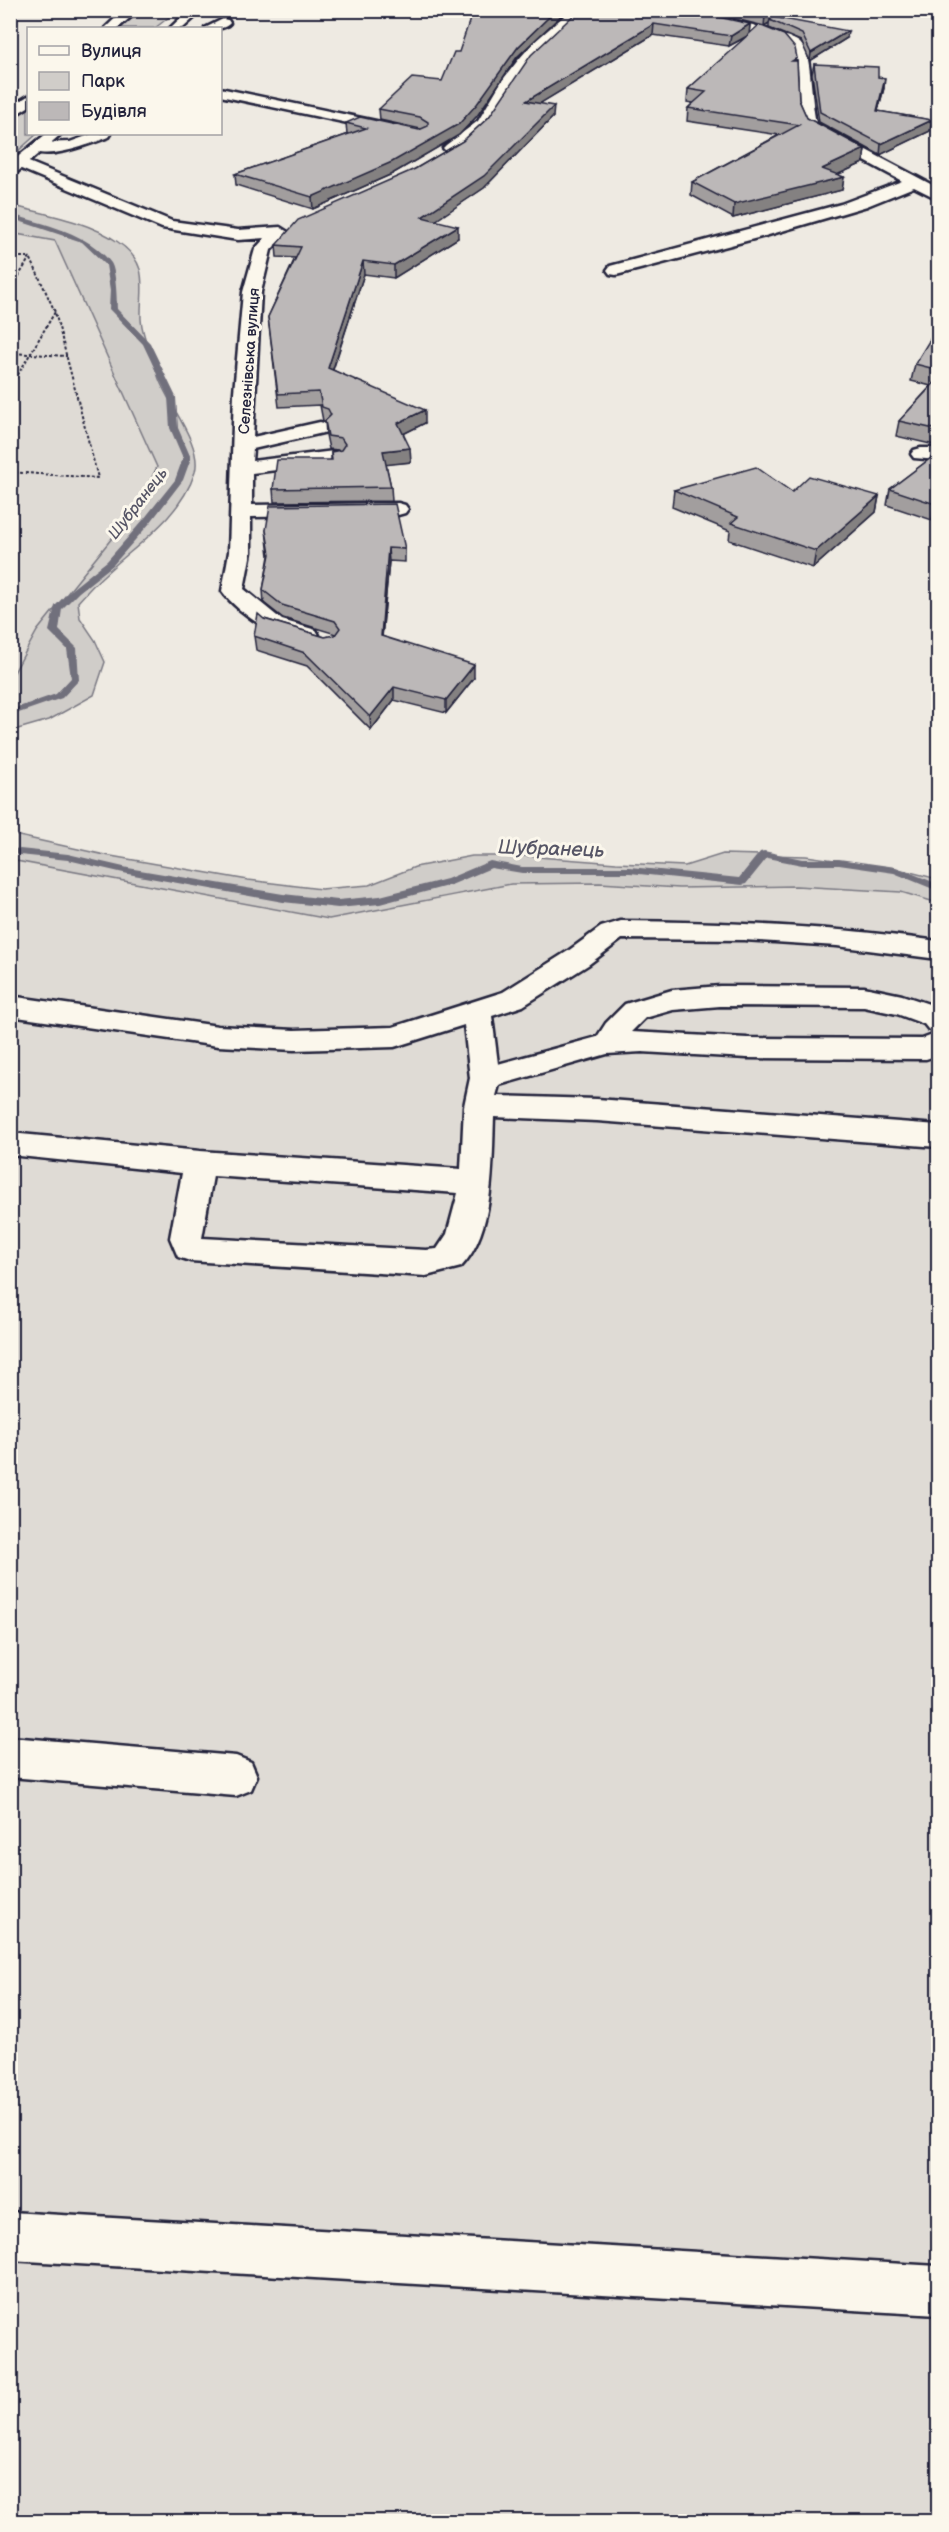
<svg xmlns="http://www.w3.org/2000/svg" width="949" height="2532" viewBox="0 0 949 2532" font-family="'Balsamiq Sans',sans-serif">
  <rect width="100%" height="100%" fill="#eeeae2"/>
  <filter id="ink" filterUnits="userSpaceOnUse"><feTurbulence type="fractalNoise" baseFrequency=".0167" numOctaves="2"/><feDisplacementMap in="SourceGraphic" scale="12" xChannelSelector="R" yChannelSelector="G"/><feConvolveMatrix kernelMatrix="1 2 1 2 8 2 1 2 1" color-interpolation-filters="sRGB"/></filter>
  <g filter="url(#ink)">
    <!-- built -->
    <g fill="#dfdbd5">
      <path d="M 11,233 L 54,241 L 157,467 L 137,507 L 37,631 L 11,678 Z"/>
      <path d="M 10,860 L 329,919 L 511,884 L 600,883 L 679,888 L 796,886 L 901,892 L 938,903 L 938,2521 L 11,2521 Z"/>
    </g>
    <!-- green -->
    <g fill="#d0cdc9" stroke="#797882" stroke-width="1.5">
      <path d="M 140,10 L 177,10 L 177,11 L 155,28 L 118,28 Z"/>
      <path d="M 28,104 L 28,134 L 37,134 L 18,151 L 11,154 L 11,121 Z"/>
      <path d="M 10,205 C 45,214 88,221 118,242 C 151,265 140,287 141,319 C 142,337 153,358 158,376 C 166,402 203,444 195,472 C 181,517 136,545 103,576 C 94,584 86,593 78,602 L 80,618 L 95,640 L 105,662 L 94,695 L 49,720 L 11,731 L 11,678 L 37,631 L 137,507 L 157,467 L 55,241 L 11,233 Z"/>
      <path d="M 10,834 L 105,855 L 248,880 L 321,889 L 369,885 L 415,867 L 472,856 L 525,856 L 616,863 L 685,866 L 723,854 L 806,856 L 898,869 L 938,879 L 938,903 L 901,892 L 796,886 L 679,888 L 600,883 L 511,884 L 329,919 L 11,860 Z"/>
    </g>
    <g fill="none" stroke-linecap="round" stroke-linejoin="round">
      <!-- stream -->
      <g fill="#716f7c" fill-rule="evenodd">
        <path d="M 10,214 C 44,224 89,233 111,263 C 116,271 117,298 117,309 L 150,343 L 176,397 L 178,428 L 191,458 L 183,480 L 150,523 L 113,565 L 79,592 L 62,609 L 59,630 L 77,648 L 79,680 L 62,698 L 10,716 L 10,710 L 56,694 L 71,678 L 67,649 L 49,631 L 55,606 L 73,588 L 107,561 L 144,519 L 175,480 L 183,458 L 170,428 L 168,397 L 143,344 L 109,309 L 110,290 L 106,265 L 82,242 L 10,218 Z"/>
        <path d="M 10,848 L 68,854 L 128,868 L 283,894 L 338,900 L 380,896 L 447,879 L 490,861 L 522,867 L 630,867 L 739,878 L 760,852 L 764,851 L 802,859 L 839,859 L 896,867 L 938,884 L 938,891 L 894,873 L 839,865 L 802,865 L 767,858 L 746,884 L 742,885 L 630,873 L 522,873 L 491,868 L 451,885 L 380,904 L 338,908 L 283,902 L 128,874 L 68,860 L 10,854 Z"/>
      </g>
      <!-- minor casing -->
      <g stroke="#22223b" stroke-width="5">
        <g id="minor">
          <path d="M 571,10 L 585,10 L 544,48 L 529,65 L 514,83 L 488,127 L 456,151 L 446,151 L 443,148 L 446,145 L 478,121 L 501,82 L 519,59 L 534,42 Z"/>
          <path d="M 660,10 C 668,10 676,10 683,10 C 704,12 786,31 800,43 C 804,47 807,54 808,60 C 811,72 813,119 817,124 L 938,188 L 938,199 L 914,187 L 867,206 L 765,236 L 640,269 L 616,275 L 610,274 L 607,270 L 610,266 L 841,204 L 902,181 L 807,130 C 791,111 806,70 791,51 C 780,36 706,23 686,18 C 677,17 666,16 660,10 Z"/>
          <path d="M 223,19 L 228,20 L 230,23 C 224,30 214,29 205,28 Z"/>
          <path d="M 220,88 L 395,125 L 402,129 L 395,133 L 220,96 Z"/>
          <path d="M 92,134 L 111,134 L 109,137 C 93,143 43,163 29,148 L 37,143 L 70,142 Z"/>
          <path d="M 19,158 L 172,221 L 238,230 L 280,227 L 288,232 L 271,250 L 261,292 L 253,437 L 320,422 L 327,424 L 330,428 L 327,432 L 253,449 L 252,461 L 334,451 L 341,453 L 344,457 L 341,461 L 334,463 L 252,473 L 252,505 L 398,503 L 405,505 L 408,509 L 405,513 L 398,515 L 251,517 L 251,552 L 244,589 L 282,620 L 316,630 L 319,635 L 316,640 C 287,647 238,614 222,591 L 229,552 L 234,392 L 243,292 L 255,249 L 265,238 L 238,240 L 162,228 L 14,166 L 11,163 Z"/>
          <path d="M 921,448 L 938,448 L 938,460 L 914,458 L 911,454 L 914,450 Z"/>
          <path d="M 621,921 C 728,922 832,926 938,941 L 938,959 L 837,946 L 744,940 L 622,939 L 588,965 L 523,1006 L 492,1016 L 498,1064 L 597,1037 L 606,1023 L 625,1004 L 672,990 L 720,986 L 864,987 L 902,995 L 938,1007 L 938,1032 L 928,1029 L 924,1024 L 897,1014 L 864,1007 L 720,1006 L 673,1010 L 645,1018 L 631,1032 L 747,1038 L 922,1039 L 938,1033 L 938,1055 L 926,1059 L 747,1058 L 642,1052 L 607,1054 L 499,1085 L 496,1096 L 597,1099 L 938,1125 L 938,1147 L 597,1121 L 494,1117 C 492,1163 495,1232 461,1267 L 426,1276 L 190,1261 L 178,1257 L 170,1238 L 182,1173 L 10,1155 L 10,1133 L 200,1151 L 461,1169 L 464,1106 L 470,1078 L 464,1025 L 394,1047 L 294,1050 L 218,1046 L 10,1016 L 10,996 L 218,1026 L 294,1030 L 393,1027 L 503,992 L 568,951 L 601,927 ZM 213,1176 L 458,1193 L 447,1234 L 437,1249 L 426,1250 L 202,1238 Z"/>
          <path d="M 10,1737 L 236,1756 L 251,1762 L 257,1776 L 251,1790 L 236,1796 L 10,1777 Z"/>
          <path d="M 10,2212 L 938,2266 L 938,2315 L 10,2260 Z"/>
        </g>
      </g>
      <!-- major casing -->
      <g stroke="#22223b" stroke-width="5">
        <g id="major">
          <path d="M 124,10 L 139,10 L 118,28 L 105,28 Z"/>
          <path d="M 189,10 L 203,10 L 183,28 L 170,28 Z"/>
          <path d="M 28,96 L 28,107 L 10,118 L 10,107 Z"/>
          <path d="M 46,134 L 61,134 L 15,174 L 10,176 L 10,163 Z"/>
        </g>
      </g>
      <!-- path -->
      <g stroke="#22223b" stroke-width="2" stroke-dasharray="3 2" stroke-linecap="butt">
        <path d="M 10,257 L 30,257 L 10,291"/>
        <path d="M 10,353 L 67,356"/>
        <path d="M 10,388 L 55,312"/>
        <path d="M 10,472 L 98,478 L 55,312 L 30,257"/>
      </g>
      <!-- minor -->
      <use href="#minor" fill="#fbf7ec" fill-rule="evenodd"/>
      <!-- major -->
      <use href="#major" fill="#fbf7ec" fill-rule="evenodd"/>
    </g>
    <!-- wall -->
    <g fill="#a29e9e" stroke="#22223b" stroke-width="1.5">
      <path d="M 699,10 L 786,10 L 786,13 L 778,18 L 847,38 L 810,61 L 801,41 L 769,28 L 769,23 L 764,26 Z"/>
      <path d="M 574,16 L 750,24 L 749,35 L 797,61 L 799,100 L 807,118 L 865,149 L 863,163 L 837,175 L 844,177 L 842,190 L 733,218 L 691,195 L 692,182 L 779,135 L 687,121 L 688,108 L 693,103 L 687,102 L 688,89 L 748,36 L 729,46 L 653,35 L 540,103 L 553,117 L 484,188 L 436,220 L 458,238 L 394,278 L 364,274 L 333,370 L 425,423 L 403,434 L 411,462 L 386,464 L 391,487 L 392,501 L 274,502 L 273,489 L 331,460 L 331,452 L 338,450 L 329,449 L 326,435 L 325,421 L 323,421 L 320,405 L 279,407 L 268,317 L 295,258 L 277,257 L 276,245 L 415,169 L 463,141 L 489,117 Z"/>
      <path d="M 517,57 L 477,116 L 459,135 L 392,174 L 313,209 L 236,185 L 235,174 L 349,134 L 347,134 L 346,123 L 419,130 L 421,129 L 380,120 L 379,109 L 442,81 Z"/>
      <path d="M 814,64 L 878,77 L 884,88 L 878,111 L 932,120 L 930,131 L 880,155 L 819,122 L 812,74 Z"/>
      <path d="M 939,332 L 939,446 L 896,436 L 899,421 L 931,386 L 911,381 L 915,364 Z"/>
      <path d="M 939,452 L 939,515 L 932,520 L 887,505 L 890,489 Z"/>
      <path d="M 674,490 L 879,496 L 876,512 L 813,568 L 729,540 L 730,531 L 672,507 Z"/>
      <path d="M 266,530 L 405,549 L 405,562 L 389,561 L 382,636 L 474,678 L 446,713 L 394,700 L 371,730 L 307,666 L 256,650 L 254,636 L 264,619 L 325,637 L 335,635 L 336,634 L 283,618 L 264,603 L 263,590 L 269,556 Z"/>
    </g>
    <!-- shaded-wall -->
    <g fill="#848181" stroke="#22223b" stroke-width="1.5">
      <path d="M 556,10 L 567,10 L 517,57 L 477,116 L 459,135 L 392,174 L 313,209 L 312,197 L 459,124 L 518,47 Z"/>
      <path d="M 774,10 L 786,10 L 786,13 L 772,21 L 770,20 L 769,23 L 764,26 L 765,16 Z"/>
      <path d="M 654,24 L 653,35 L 526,112 L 526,101 Z"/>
      <path d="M 750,24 L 749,35 L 729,46 L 731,36 Z"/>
      <path d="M 848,31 L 847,38 L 810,61 L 811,53 Z"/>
      <path d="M 885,78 L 884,88 L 875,121 L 877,111 Z"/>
      <path d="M 554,106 L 553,117 L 484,188 L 423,229 L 422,217 Z"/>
      <path d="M 932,120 L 930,131 L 880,155 L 881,144 Z"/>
      <path d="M 865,149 L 863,163 L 821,182 L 844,177 L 842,190 L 733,218 L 734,204 L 822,169 Z"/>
      <path d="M 458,226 L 458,238 L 394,278 L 394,265 Z"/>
      <path d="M 363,261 L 364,274 L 329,381 L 328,368 Z"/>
      <path d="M 425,410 L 425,423 L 399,436 L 398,423 Z"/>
      <path d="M 410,448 L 411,462 L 384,465 L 383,451 Z"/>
      <path d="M 879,496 L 876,512 L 813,568 L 816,551 Z"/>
      <path d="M 939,502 L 939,515 L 932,520 L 935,504 Z"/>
      <path d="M 388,548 L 389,561 L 381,649 L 381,636 Z"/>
      <path d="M 474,665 L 474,678 L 446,713 L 446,700 Z"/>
      <path d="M 394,687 L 394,700 L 371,730 L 370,717 Z"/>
    </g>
    <!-- building -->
    <g fill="#bcb8b8" stroke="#22223b" stroke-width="1.5">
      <path d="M 473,10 L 556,10 L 518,47 L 477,104 L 459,124 L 392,162 L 312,197 L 235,174 L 366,128 L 346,123 L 360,117 L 419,130 L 428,126 L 428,122 L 420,117 L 379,109 L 412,78 L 442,81 L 454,52 L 459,52 Z"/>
      <path d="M 579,10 L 686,10 L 750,24 L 731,36 L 654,24 L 526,101 L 554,106 L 484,176 L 422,217 L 458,226 L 394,265 L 363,261 L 328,368 L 425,410 L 398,423 L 410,448 L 383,451 L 391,487 L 273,489 L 277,460 L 332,460 L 331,452 L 341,450 L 345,444 L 341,438 L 328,436 L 325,421 L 331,415 L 328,409 L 322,407 L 319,392 L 278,394 L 268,317 L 301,247 L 276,245 L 298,220 L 415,169 L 463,141 L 489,117 L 531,55 Z"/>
      <path d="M 744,10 L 774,10 L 765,16 Z"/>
      <path d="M 773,17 L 848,31 L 811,53 L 802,34 L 770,20 Z"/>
      <path d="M 759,25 L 784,35 L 795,48 L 797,58 L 792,61 L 797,61 L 799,100 L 807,118 L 865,149 L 822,169 L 844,177 L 734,204 L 692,182 L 799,125 L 688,108 L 706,92 L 688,89 Z"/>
      <path d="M 814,64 L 878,67 L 878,77 L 885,78 L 877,111 L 932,120 L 881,144 L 820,112 Z"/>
      <path d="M 935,331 L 939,332 L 939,370 L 915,364 Z"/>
      <path d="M 939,378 L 939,430 L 899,421 Z"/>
      <path d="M 939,452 L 939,502 L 935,504 L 890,489 Z"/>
      <path d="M 756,467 L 792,492 L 809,476 L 879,496 L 816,551 L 731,523 L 738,517 L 674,490 Z"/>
      <path d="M 395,504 L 405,549 L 388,548 L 381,636 L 474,665 L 446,700 L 394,687 L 370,717 L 305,653 L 254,636 L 258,614 L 264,619 L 325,637 L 335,635 L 340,628 L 335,621 L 282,605 L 263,590 L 270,554 L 266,530 L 270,506 Z"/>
    </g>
  </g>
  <g text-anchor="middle" stroke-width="6" stroke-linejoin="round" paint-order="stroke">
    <!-- far-street labels -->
    <g font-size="15" fill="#22223b" stroke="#fbf7ec">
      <text transform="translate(249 361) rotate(-86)" y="5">Селезнівська вулиця</text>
    </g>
    <!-- far-water labels -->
    <g font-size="16" font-style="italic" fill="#575666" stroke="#fbf7ec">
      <text transform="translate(137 503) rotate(-52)" y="6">Шубранець</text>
    </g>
    <!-- water labels -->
    <g font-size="20" font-style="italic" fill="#575666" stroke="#fbf7ec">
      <text transform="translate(551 848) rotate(2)" y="7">Шубранець</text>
    </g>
  </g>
  <!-- margin -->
  <rect width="949" height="2532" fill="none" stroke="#fbf7ec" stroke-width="36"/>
  <rect x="18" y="18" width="913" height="2496" fill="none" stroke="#22223b" stroke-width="2" filter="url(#ink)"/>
  <!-- legend -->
  <rect x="27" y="27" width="195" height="108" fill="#fbf7ec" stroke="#a4a2a5" stroke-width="1.5"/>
  <rect x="39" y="46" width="30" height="9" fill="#fbf7ec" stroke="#a4a2a5" stroke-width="1.5"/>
  <text x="81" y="57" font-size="18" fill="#22223b">Вулиця</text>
  <rect x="39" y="72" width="30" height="18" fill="#d0cdc9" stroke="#a4a2a5" stroke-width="1.5"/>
  <text x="81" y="87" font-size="18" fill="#22223b">Парк</text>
  <rect x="39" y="102" width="30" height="18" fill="#bcb8b8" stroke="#a4a2a5" stroke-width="1.5"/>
  <text x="81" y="117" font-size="18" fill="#22223b">Будівля</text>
</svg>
